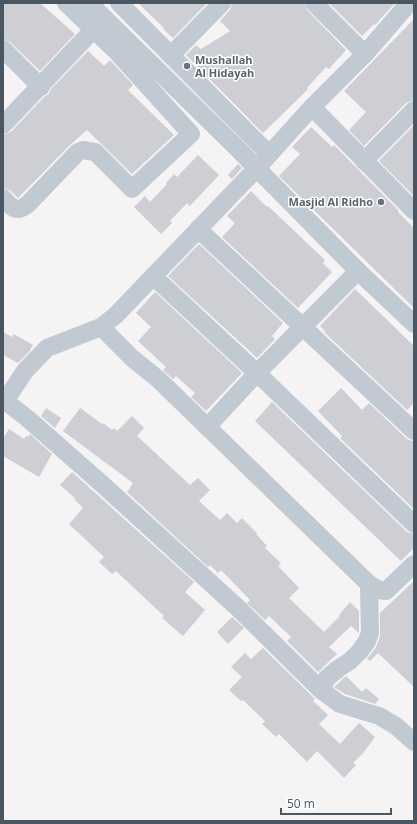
<svg xmlns="http://www.w3.org/2000/svg" width="417" height="824" viewBox="0 0 417 824" font-family="'Open Sans',sans-serif">
  <rect width="100%" height="100%" fill="#f5f3f3"/>
  <!-- building -->
  <g fill="#cdcfd5">
    <path d="M 3,3 L 40,3 L 75,34 L 40,71 L 10,42 L 3,39 Z"/>
    <path d="M 138,3 L 207,3 L 173,38 L 163,29 L 164,28 Z"/>
    <path d="M 232,3 L 304,3 L 307,10 L 346,50 L 329,69 L 326,67 L 307,88 L 308,89 L 297,100 L 263,133 L 186,55 L 196,45 L 201,49 L 230,31 L 220,21 L 230,10 Z"/>
    <path d="M 329,3 L 395,3 L 375,25 L 374,24 L 362,36 Z"/>
    <path d="M 414,19 L 414,100 L 406,103 L 364,146 L 349,130 L 366,112 L 344,91 Z"/>
    <path d="M 88,51 L 104,66 L 110,60 L 133,85 L 128,90 L 174,135 L 132,174 L 87,130 L 70,145 L 18,198 L 11,191 L 3,188 L 3,135 L 11,132 L 44,97 L 49,94 L 51,89 Z"/>
    <path d="M 414,125 L 414,196 L 379,161 Z"/>
    <path d="M 311,127 L 332,147 L 334,145 L 399,211 L 398,212 L 414,228 L 414,308 L 279,176 L 300,154 L 292,147 Z"/>
    <path d="M 198,155 L 219,175 L 190,206 L 187,203 L 170,221 L 172,223 L 161,234 L 134,207 L 145,196 L 150,202 L 167,184 L 166,183 L 174,174 L 177,177 Z"/>
    <path d="M 238,164 L 242,168 L 232,179 L 228,175 Z"/>
    <path d="M 251,191 L 267,207 L 268,206 L 325,260 L 323,263 L 332,272 L 298,308 L 222,237 L 235,223 L 227,216 Z"/>
    <path d="M 199,244 L 283,323 L 272,336 L 275,339 L 257,358 L 168,276 Z"/>
    <path d="M 355,289 L 414,346 L 414,403 L 407,410 L 324,332 L 325,331 L 320,326 Z"/>
    <path d="M 155,292 L 242,373 L 206,411 L 191,397 L 195,393 L 176,376 L 173,379 L 163,370 L 166,367 L 138,341 L 151,327 L 136,313 Z"/>
    <path d="M 3,332 L 12,337 L 14,334 L 33,345 L 29,352 L 18,363 L 3,355 Z"/>
    <path d="M 341,388 L 362,410 L 369,403 L 407,439 L 414,442 L 414,509 L 340,438 L 342,436 L 318,411 Z"/>
    <path d="M 272,402 L 407,532 L 414,534 L 414,548 L 401,561 L 255,421 Z"/>
    <path d="M 46,408 L 61,418 L 55,428 L 41,416 Z"/>
    <path d="M 80,408 L 102,424 L 103,423 L 112,430 L 114,428 L 117,431 L 132,416 L 144,428 L 137,436 L 190,485 L 198,478 L 210,490 L 199,501 L 220,520 L 227,513 L 237,523 L 242,518 L 257,533 L 256,534 L 267,546 L 265,548 L 281,563 L 278,566 L 299,588 L 289,598 L 324,632 L 340,616 L 339,615 L 350,602 L 359,611 L 359,633 L 351,626 L 329,647 L 337,654 L 318,672 L 287,641 L 291,637 L 269,616 L 265,620 L 247,603 L 250,600 L 221,570 L 218,573 L 210,565 L 208,567 L 127,492 L 133,483 L 63,431 Z"/>
    <path d="M 9,429 L 24,439 L 26,436 L 28,437 L 30,434 L 52,454 L 39,477 L 3,456 L 3,438 Z"/>
    <path d="M 72,472 L 194,582 L 185,592 L 205,610 L 183,636 L 162,618 L 164,616 L 116,571 L 112,574 L 99,562 L 104,557 L 69,524 L 83,508 L 74,499 L 75,498 L 60,485 Z"/>
    <path d="M 414,581 L 414,687 L 378,653 L 370,661 L 367,659 L 376,647 L 380,636 L 380,613 Z"/>
    <path d="M 232,617 L 244,628 L 228,644 L 217,632 Z"/>
    <path d="M 263,648 L 315,699 L 313,701 L 328,715 L 319,724 L 340,744 L 359,723 L 375,737 L 364,752 L 353,763 L 356,765 L 344,778 L 317,751 L 307,762 L 279,734 L 276,737 L 262,724 L 265,721 L 243,700 L 241,701 L 229,690 L 242,677 L 231,667 L 245,653 L 251,659 Z"/>
    <path d="M 346,676 L 362,692 L 366,688 L 379,699 L 375,704 L 345,694 L 334,687 Z"/>
  </g>
  <g fill="none" stroke-linecap="round" stroke-linejoin="round">
    <!-- minor -->
    <g stroke="#c1cad2" stroke-width="18">
      <path d="M 89,3 L 236,147 L 358,271 L 414,324"/>
      <path d="M 119,3 L 269,154"/>
      <path d="M 314,3 L 365,54"/>
      <path d="M 409,3 L 365,54 L 312,107 L 257,168 L 116,315 L 101,327 L 47,348 L 25,371 L 5,401 L 27,418 L 102,484 L 238,608 L 321,690 L 340,704 L 379,716 L 396,726 L 414,742"/>
      <path d="M 3,49 L 41,87"/>
      <path d="M 171,55 L 222,3"/>
      <path d="M 312,107 L 414,211"/>
      <path d="M 3,125 L 94,29"/>
      <path d="M 364,161 L 414,110"/>
      <path d="M 3,198 C 12,208 16,214 28,204 L 78,152 L 83,150 L 95,152 L 132,189 L 191,134 L 117,52 L 66,3"/>
      <path d="M 198,229 L 414,431"/>
      <path d="M 153,276 L 257,373 L 414,524"/>
      <path d="M 101,327 L 132,358 L 158,379 L 369,584 L 379,590 L 386,591 L 414,564"/>
      <path d="M 207,427 L 257,373 L 358,271"/>
      <path d="M 321,690 L 327,678 L 339,668 L 350,661 L 360,651 L 367,641 L 370,633 L 369,584"/>
    </g>
  </g>
  <!-- markers -->
  <g fill="#6b7280" stroke="#fff" stroke-width="1.5">
    <circle cx="187" cy="66" r="4"/>
    <circle cx="381" cy="202" r="4"/>
  </g>
  <g text-anchor="middle" stroke-width="3" stroke-linejoin="round" paint-order="stroke">
    <!-- worship labels -->
    <g font-size="11" font-weight="bold" fill="#5b616d" stroke="#fff" text-anchor="start">
      <text x="195" y="64">Mushallah<tspan x="195" dy="13">Al Hidayah</tspan></text>
      <text x="373" y="206" text-anchor="end">Masjid Al Ridho</text>
    </g>
  </g>
  <!-- border -->
  <rect width="417" height="824" fill="none" stroke="#4a5661" stroke-width="8"/>
  <!-- scale -->
  <path d="M281 808v6h110v-6" fill="none" stroke="#4a5661" stroke-width="2"/>
  <text x="287" y="808" font-size="12" fill="#4a5661" stroke="#ffffff" stroke-width="3" paint-order="stroke">50 m</text>
</svg>
